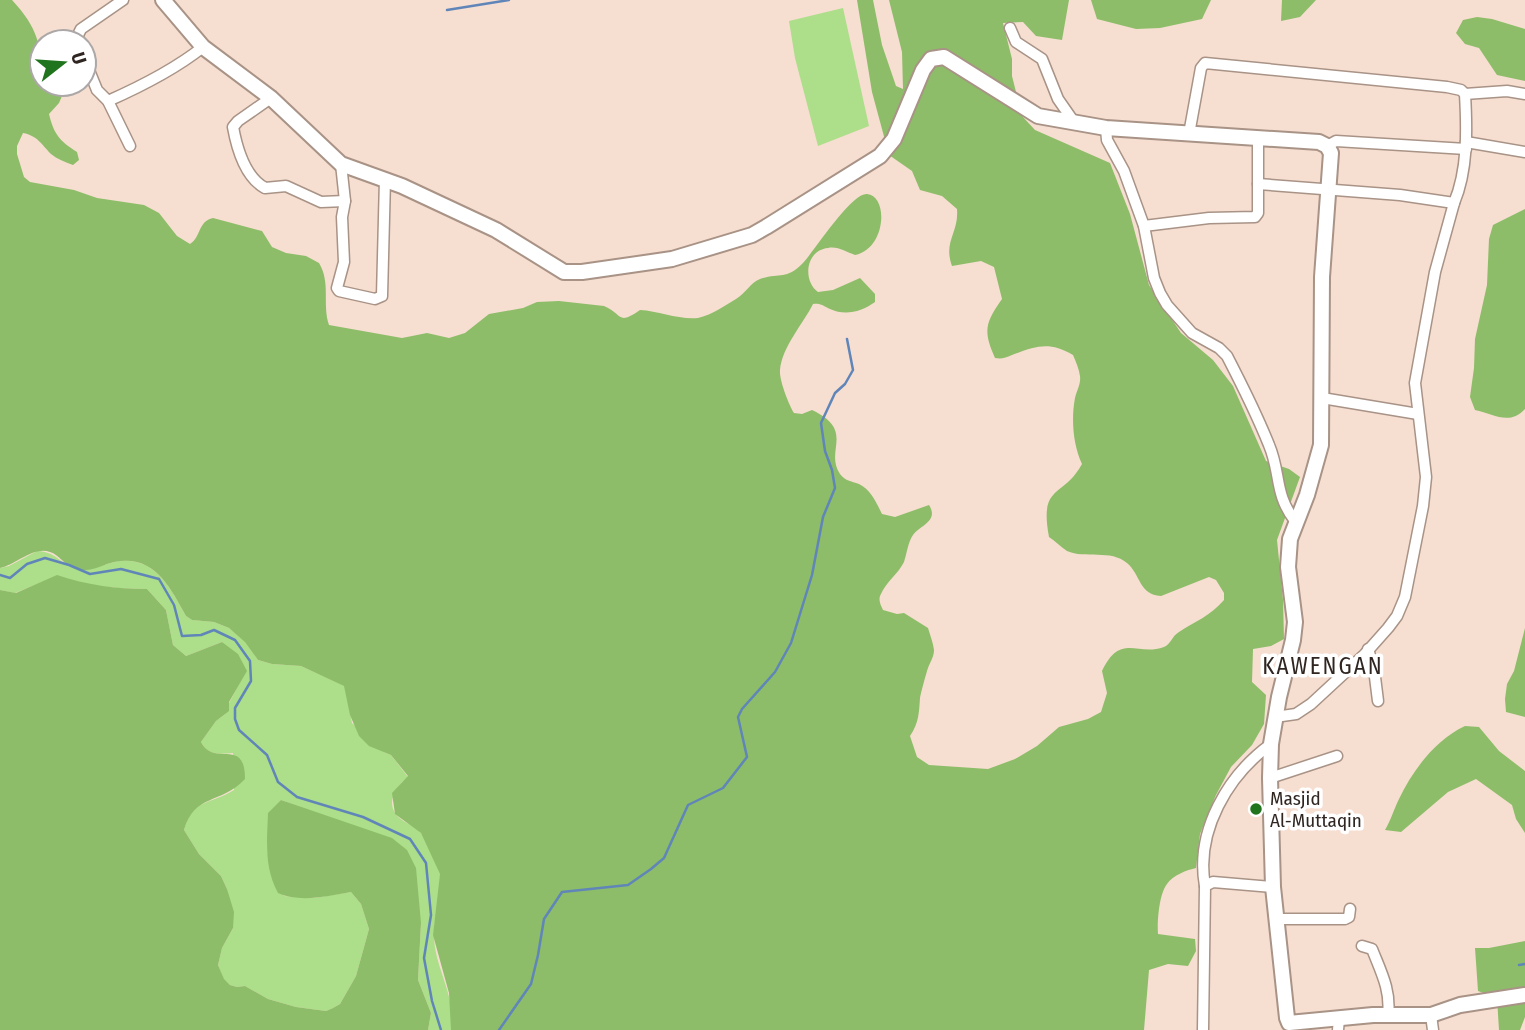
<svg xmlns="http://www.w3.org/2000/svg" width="1525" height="1030" viewBox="0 0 1525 1030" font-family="'Fira Sans Condensed',sans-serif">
  <rect width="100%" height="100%" fill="#f6ded1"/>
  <!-- green -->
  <g fill="#adde89">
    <path d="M 843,8 L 869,126 L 818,146 L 795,58 L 789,21 Z"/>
    <path d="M 37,551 C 60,552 61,568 81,569 C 95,570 106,563 119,561 C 156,557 171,589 186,616 L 192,620 L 214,622 L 229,628 L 245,641 L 258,660 L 272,664 L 301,666 L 345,686 L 352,723 L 384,752 L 391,755 L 408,777 C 401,782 392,793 392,803 C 393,821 411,822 421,833 C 428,841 434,857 438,866 C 447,888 433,913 434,935 C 434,968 457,996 451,1030 L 428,1030 L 431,1013 L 418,980 L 421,923 L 354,827 L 281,800 C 262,849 262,848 284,896 L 314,898 L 351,892 L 361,904 L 369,929 L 356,976 L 340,1004 L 333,1008 L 326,1011 L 296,1007 L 268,999 L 245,986 L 237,987 L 230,985 L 224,980 L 218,965 L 222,948 L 233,928 L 227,889 L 221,876 L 199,854 L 184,830 C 193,798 210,805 234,790 L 233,753 C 219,754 208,756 201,742 L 216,721 L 225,714 L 229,703 L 246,671 L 222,642 L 186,656 L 173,645 L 166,610 L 147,589 C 115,589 87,586 57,576 L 15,593 L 0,590 L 0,568 L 9,566 Z"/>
  </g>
  <!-- forest -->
  <g fill="#8dbd68">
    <path d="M 0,0 L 12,0 C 38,28 42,46 42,84 L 55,84 L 62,96 L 59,103 L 49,114 C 54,135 60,141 77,152 L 79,160 L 73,165 C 65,162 57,159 51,154 C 41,144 38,136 23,133 L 17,146 L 17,154 L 24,177 L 30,182 L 74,190 L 97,198 L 144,205 L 159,213 L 177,236 L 190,244 C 201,237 198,221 213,218 L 262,231 L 272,247 L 286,253 L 306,256 L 319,263 C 331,283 322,304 329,325 L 402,338 L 427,333 L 449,338 L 465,333 L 489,314 L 523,308 L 537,302 L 559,301 L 604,306 C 623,314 617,326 640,310 C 659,311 679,320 698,318 C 712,315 724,306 736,299 C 745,294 750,283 760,279 C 780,272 785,281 803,263 C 815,250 851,193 867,194 C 889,196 886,249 855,255 C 846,252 838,246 828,248 C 806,250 802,280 818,292 L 833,290 L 860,278 L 875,294 L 875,302 C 861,312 845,316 830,309 C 823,306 821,303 813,304 C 803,324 782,347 780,370 C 779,380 789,405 794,413 L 802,414 L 812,410 C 856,431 824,450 840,474 C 845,481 851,481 859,484 C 871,490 876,502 882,514 L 895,517 L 929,505 C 939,521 921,525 913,535 C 908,542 907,553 904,562 C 898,574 886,582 881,594 C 878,599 880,604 883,610 L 897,614 L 904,613 L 928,628 C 930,635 933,642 934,650 C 934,658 929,663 927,671 C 925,678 921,692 920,698 C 919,712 919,723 910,736 L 917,757 L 929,765 L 988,769 L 1015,759 L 1037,746 L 1059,727 L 1088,719 L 1101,712 L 1107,693 L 1102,671 C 1121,632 1137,657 1164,647 C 1171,644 1172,636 1179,632 C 1196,621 1210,616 1224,600 L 1224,593 L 1216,580 L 1209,577 L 1161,596 C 1139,595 1141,575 1127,563 C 1111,549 1085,559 1067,551 C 1061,547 1055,541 1049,537 C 1039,483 1063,499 1082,464 C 1073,445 1071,419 1075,398 C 1077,390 1081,384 1080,376 C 1079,369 1076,362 1073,355 C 1049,341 1036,346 1012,355 C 1005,358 1002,359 995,358 C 983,331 985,323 1002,299 L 994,267 L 981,261 L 952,266 C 943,241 959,233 957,209 L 942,196 L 920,190 L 912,171 L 889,155 L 872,92 L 857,0 L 873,0 L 882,45 L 896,86 L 903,89 L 902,52 L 889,0 L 1069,0 L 1062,40 L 1036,36 L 1023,22 L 1003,23 L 1012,59 L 1012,76 L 1022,116 L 1035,130 L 1110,163 L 1130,214 L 1149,285 L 1181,333 L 1213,360 L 1233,386 L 1266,461 L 1289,469 L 1300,477 L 1277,540 L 1283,600 L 1284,639 L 1271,646 L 1253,649 L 1252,682 L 1266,695 L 1264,724 L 1252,745 L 1231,767 L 1216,795 L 1200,834 L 1196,868 C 1187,870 1173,875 1167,884 C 1159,894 1157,922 1158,934 L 1195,939 L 1196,951 L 1188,966 L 1168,964 L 1149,970 L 1144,1030 L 451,1030 L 449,993 L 433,935 L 440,874 L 421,833 L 395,814 L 392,793 L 408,776 L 391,755 L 369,746 L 359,736 L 350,715 L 344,686 L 301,666 L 272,664 L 258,660 L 245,642 L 229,628 L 214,622 L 192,620 L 186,616 C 170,587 154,554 114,562 C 104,564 94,571 83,570 C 64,568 62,556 50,552 C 33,546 16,565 0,568 Z"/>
    <path d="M 1091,0 L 1211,0 L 1202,19 L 1160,28 L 1136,29 L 1097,19 Z"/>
    <path d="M 1282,0 L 1316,0 L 1300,17 L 1281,21 Z"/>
    <path d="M 1477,17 L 1492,19 L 1525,29 L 1525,81 L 1497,75 L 1479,48 L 1465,44 L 1456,33 L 1463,20 Z"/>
    <path d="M 1525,209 L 1525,409 C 1509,426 1494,414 1475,410 L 1470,397 L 1474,368 L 1475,339 L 1487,285 L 1489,239 L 1493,225 Z"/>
    <path d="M 57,575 C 87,585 115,589 147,589 L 166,610 L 173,645 L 186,656 L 222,642 L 238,654 L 247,671 L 229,702 L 229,711 L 216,721 L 201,742 C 214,768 245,736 245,779 C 220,805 195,793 184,830 L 199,854 L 221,876 L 227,889 L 234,912 L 233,928 L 222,948 L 218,965 L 224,979 L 230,985 L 237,987 L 245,986 L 268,999 L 296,1007 L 326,1011 L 333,1008 L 340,1004 L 356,976 L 369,929 L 361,904 L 351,892 C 328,896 300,903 278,893 C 264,867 267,842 268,813 L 281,800 L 392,838 L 407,850 L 416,868 L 421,923 L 418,980 L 431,1013 L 428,1030 L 0,1030 L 0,590 L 16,593 Z"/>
    <path d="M 1525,628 L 1525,717 L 1506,712 L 1505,699 L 1507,684 L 1514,671 Z"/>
    <path d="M 1465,726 L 1479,727 L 1499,751 L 1525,771 L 1525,833 L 1516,819 L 1512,805 L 1476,779 L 1448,792 L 1401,832 L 1385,830 C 1391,820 1394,809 1399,799 C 1413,770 1435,740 1465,726 Z"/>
    <path d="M 1525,941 L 1525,1017 L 1520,1030 L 1499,1030 L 1497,998 L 1478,991 L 1475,948 L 1489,948 Z"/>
  </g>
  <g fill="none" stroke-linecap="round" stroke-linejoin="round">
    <!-- stream -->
    <g stroke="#6085b9" stroke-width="2.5">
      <path d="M 447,10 L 509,0"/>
      <path d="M 0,575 L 10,578 L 27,564 L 45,558 L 69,565 L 90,574 L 121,569 L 159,579 L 174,605 L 182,636 L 201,635 L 214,630 L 235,640 L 250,661 L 251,681 L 235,708 L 235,719 L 239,730 L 267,755 L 278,782 L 297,797 L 363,817 L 410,839 L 426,863 L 431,915 L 424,958 L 432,1001 L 441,1030"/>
      <path d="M 1519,965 L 1525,964"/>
      <path d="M 499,1030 L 531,984 L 538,955 L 544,919 L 562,892 L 628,885 L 651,869 L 664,858 L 688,805 L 723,788 L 747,757 L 738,717 L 742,709 L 775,672 L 791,643 L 812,575 L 823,517 L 835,488 L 832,470 L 825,451 L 821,423 L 835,393 L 845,384 L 853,370 L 847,339"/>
    </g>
    <!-- street casing -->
    <g stroke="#a89386" stroke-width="13">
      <g id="street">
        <path d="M 1010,28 L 1016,42 L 1042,59 L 1058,99 L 1074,122"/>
        <path d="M 79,42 L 78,35 L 81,29 L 123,0"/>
        <path d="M 84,58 L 97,90 L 108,101 L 130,146"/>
        <path d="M 1465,94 L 1507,91 L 1525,94"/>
        <path d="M 271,98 L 238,121 L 233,127 C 237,149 245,177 265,188 L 286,186 L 321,202 L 345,201"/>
        <path d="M 108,101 C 142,86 174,70 203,47"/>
        <path d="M 1106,128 L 1107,140 L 1124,171 L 1144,226 L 1154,278 L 1160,293 L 1167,305 L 1192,333 L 1219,348 L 1227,356 C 1242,385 1257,415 1269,445 C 1281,473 1274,494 1295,521"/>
        <path d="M 1189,134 L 1201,68 L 1205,63 L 1447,87 L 1461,90 L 1465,94 C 1467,129 1468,170 1454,203 L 1400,195 L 1258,184"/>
        <path d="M 1466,142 L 1525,152"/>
        <path d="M 1327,146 L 1336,141 L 1466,149"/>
        <path d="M 341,164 L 345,201 L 342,217 L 344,262 L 337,288 L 339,291 L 375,299 L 382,296 L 385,179"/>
        <path d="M 1144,226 L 1209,218 L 1255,217 L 1258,213 L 1258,137"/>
        <path d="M 1322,398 L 1418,414"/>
        <path d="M 1368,649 L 1374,669 L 1378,701"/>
        <path d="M 1275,717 L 1296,714 L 1311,704 L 1364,655 L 1388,628 L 1397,616 L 1405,597 L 1423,506 L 1426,477 L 1415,383 L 1435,272 L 1454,203"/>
        <path d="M 1270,778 L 1337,756"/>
        <path d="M 1205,886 C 1195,831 1228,775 1271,744"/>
        <path d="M 1276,919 L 1345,919 L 1349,917 L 1350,909"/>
        <path d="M 1362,946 L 1372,949 C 1381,972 1391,990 1388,1015"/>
        <path d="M 1431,1015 L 1433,1030"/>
        <path d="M 1203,1030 L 1205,886 L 1213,882 L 1273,887"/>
        <path d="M 1338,1030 L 1339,1019"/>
      </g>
    </g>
    <!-- secondary casing -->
    <g stroke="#a89386" stroke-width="18">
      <path id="secondary" d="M 163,0 L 203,47 L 271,98 L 341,164 L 402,186 L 496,230 L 564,272 L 582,272 L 672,259 L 752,235 L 766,227 L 880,156 L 894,139 L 923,70 L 931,59 L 944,57 L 1038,116 L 1106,128 L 1319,142 L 1327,146 L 1331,153 L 1322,277 L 1321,445 L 1307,495 L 1290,539 L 1288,567 L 1295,622 L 1293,640 L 1279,697 L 1271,744 L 1270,778 L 1273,887 L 1287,1018 L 1289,1023 L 1373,1015 L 1431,1015 L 1460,1005 L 1525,995"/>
    </g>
    <!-- street -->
    <use href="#street" stroke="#fff" stroke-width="10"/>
    <!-- secondary -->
    <use href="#secondary" stroke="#fff" stroke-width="14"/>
  </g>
  <!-- markers -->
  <circle fill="#21741e" stroke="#fff" stroke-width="2.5" cx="1256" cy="809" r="7"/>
  <g text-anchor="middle" stroke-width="7" stroke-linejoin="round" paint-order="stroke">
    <!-- poi labels -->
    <g font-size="19" fill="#2f2622" stroke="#fff" text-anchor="start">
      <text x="1270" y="805">Masjid<tspan x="1270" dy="22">Al-Muttaqin</tspan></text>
    </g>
    <!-- quarter labels -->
    <g font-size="23" letter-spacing="2" fill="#2f2622" stroke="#fff">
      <text x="1323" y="674">KAWENGAN</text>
    </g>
  </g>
  <!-- north arrow -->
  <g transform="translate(63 63) rotate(73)"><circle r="33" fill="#ffffff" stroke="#aca8a7" stroke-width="2"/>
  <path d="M0-5L12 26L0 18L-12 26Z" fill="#21741e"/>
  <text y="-10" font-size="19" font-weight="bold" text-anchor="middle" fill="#2f2622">U</text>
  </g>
</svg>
